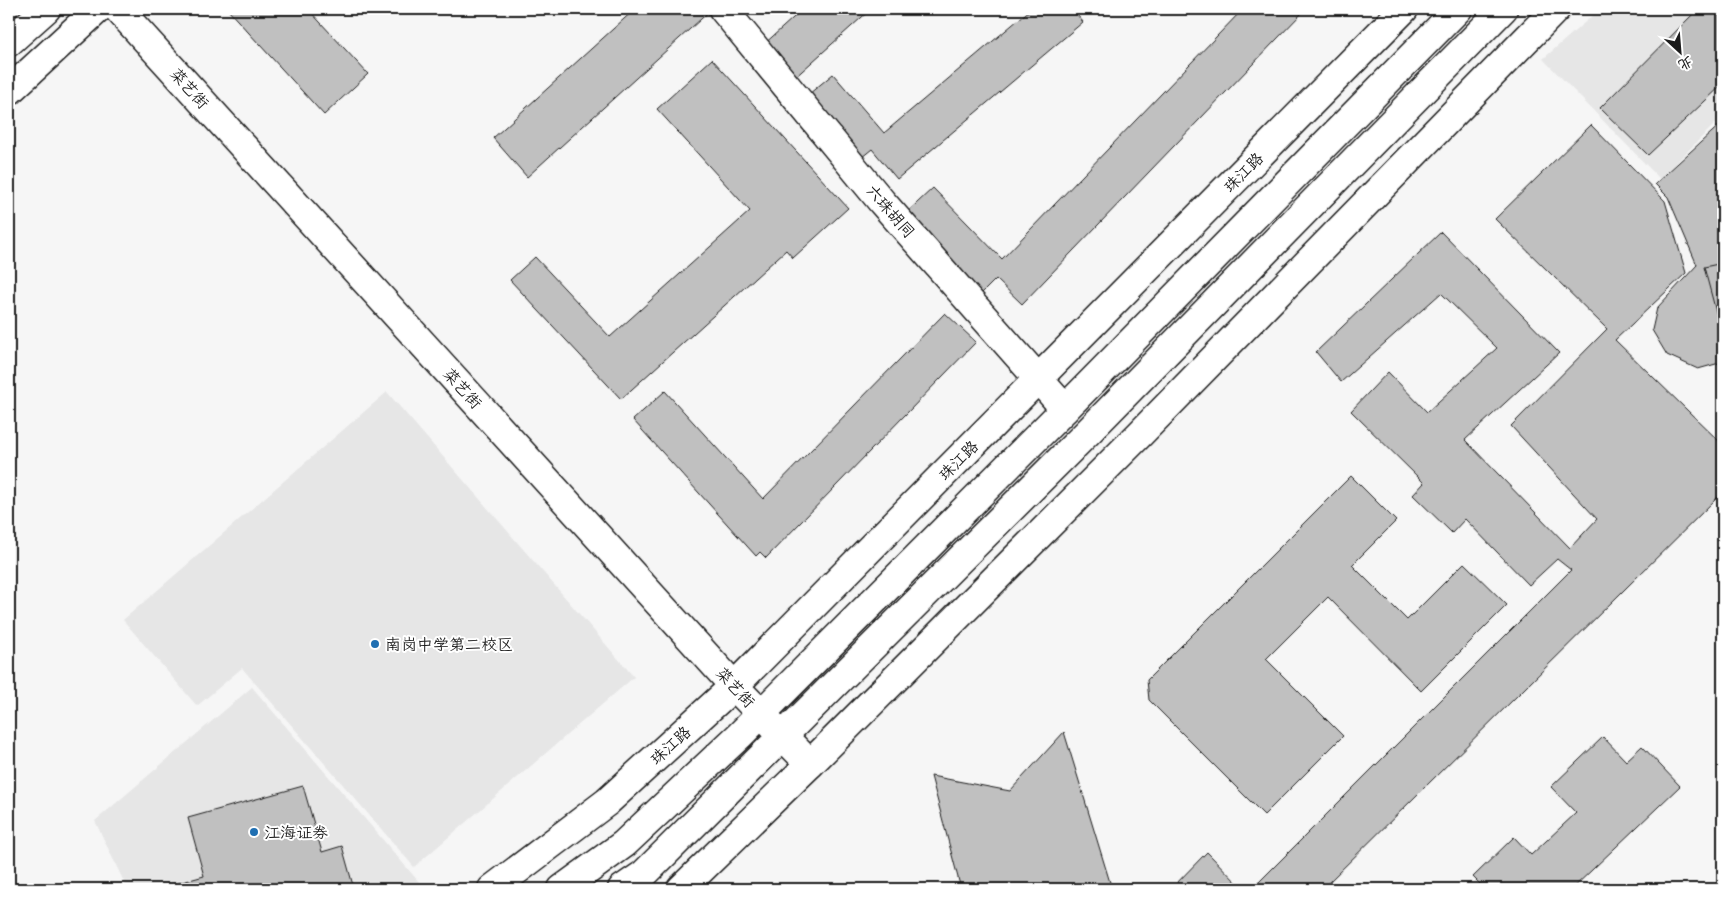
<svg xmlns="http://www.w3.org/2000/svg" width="1732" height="898" viewBox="0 0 1732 898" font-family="'Patrick Hand','LXGW WenKai TC',sans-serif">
  <rect width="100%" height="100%" fill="#f6f6f6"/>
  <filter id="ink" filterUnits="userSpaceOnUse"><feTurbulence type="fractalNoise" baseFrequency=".02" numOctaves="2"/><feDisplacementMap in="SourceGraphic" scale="10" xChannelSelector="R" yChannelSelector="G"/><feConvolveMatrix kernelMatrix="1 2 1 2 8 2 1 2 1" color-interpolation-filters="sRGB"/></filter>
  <g filter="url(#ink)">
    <!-- built -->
    <g fill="#e6e6e6">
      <path d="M 1600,9 L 1723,9 L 1723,116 L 1660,179 L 1543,59 Z"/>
      <path d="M 387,392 L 634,677 L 414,867 L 242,668 L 197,706 L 123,620 Z"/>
      <path d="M 252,687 L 425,889 L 123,889 L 126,886 L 95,821 Z"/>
    </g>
    <!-- building -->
    <g fill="#c0c0c0" stroke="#1c1c1c">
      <path d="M 227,9 L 308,9 L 368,74 L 324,115 Z"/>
      <path d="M 635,9 L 712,9 L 527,177 L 493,138 Z"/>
      <path d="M 803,9 L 871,9 L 792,80 L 762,46 Z"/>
      <path d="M 1031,9 L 1072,9 L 1083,22 L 897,179 L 872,149 L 856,162 L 803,99 L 833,74 L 884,133 Z"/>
      <path d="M 1243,9 L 1297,9 L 1302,13 L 1022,304 L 996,279 L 979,296 L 902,217 L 933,188 L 1002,259 Z"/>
      <path d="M 1698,9 L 1723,9 L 1723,84 L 1648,155 L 1600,108 Z"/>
      <path d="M 712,59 L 848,208 L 793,258 L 786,250 L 621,399 L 510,280 L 535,257 L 610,337 L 750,211 L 657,109 Z"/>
      <path d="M 1723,122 L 1723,362 L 1698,369 L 1667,355 L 1652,330 L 1657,308 L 1697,265 L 1668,197 L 1655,184 Z"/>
      <path d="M 1591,125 L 1665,201 L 1686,273 L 1615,340 L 1723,445 L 1723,492 L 1322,889 L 1262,889 L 1258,883 L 1571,570 L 1557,559 L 1529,585 L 1465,519 L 1452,533 L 1413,495 L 1424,483 L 1351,411 L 1388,372 L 1427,412 L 1497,348 L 1441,293 L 1341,382 L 1316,352 L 1441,232 L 1559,353 L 1465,440 L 1570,548 L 1597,519 L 1511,426 L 1607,329 L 1495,219 Z"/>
      <path d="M 1723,263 L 1723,338 L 1704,267 Z"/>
      <path d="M 945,313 L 976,342 L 766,558 L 760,552 L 756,556 L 633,420 L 665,391 L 763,499 Z"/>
      <path d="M 1351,476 L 1396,521 L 1352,565 L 1407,620 L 1464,563 L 1507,605 L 1421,691 L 1328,597 L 1266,659 L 1343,736 L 1264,815 L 1149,700 L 1147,680 Z"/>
      <path d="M 1064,732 L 1112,889 L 961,889 L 931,776 L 1010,791 Z"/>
      <path d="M 1603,737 L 1626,761 L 1642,746 L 1680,786 L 1572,889 L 1485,889 L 1473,877 L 1514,837 L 1531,855 L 1576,813 L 1551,787 Z"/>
      <path d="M 303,786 L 322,852 L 342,846 L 354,889 L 157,889 L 204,876 L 188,818 Z"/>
      <path d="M 1207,852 L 1243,889 L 1171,889 Z"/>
    </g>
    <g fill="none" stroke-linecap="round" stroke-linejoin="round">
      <!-- minor casing -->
      <g stroke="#1c1c1c" stroke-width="31">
        <g id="minor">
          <path d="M 118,9 L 734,686 L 810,764"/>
          <path d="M 723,9 L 882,202 L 1065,409"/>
          <path d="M 9,42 L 46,9"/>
          <path d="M 9,91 L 98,9"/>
        </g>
      </g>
      <!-- major casing -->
      <g stroke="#1c1c1c" stroke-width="31">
        <g id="major">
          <path d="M 492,889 L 607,802 L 734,686 L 1404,9"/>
          <path d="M 562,889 L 624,844 L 740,735 L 1065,409 L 1458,9"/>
          <path d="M 622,889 L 644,874 L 1087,433 L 1503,9"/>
          <path d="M 681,889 L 810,764 L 1139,435 L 1556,9"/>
        </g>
      </g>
      <!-- minor -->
      <use href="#minor" stroke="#fff" stroke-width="28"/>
      <!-- major -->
      <use href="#major" stroke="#fff" stroke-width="28"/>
    </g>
  </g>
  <!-- markers -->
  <g fill="#1f6fb2" stroke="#fff" stroke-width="2">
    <circle cx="375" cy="644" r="5"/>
    <circle cx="254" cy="832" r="5"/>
  </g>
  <g text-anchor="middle" stroke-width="4" stroke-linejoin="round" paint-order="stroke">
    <!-- street labels -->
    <g font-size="16" fill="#1c1c1c" stroke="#fff">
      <text transform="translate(190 88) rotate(48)" y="6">菜艺街</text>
      <text transform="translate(1243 172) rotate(-45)" y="6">珠江路</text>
      <text transform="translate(891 211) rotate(49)" y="6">六珠胡同</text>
      <text transform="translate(463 388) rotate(48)" y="6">菜艺街</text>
      <text transform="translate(958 460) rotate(-45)" y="6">珠江路</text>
      <text transform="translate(736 687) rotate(47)" y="6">菜艺街</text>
      <text transform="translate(670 745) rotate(-42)" y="6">珠江路</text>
    </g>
    <!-- poi labels -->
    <g font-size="16" fill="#1c1c1c" stroke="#fff" text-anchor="start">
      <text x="385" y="650">南岗中学第二校区</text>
      <text x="264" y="838">江海证券</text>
    </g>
  </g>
  <!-- margin -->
  <rect width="1732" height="898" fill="none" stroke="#fff" stroke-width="30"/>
  <rect x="15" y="15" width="1702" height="868" fill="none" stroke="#1c1c1c" stroke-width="2" filter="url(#ink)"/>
  <!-- north arrow -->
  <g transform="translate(1680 52) rotate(154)" stroke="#ffffff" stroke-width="4" paint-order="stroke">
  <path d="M0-4L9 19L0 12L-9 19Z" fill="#1c1c1c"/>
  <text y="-8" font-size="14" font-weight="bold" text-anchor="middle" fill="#1c1c1c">北</text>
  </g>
</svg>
